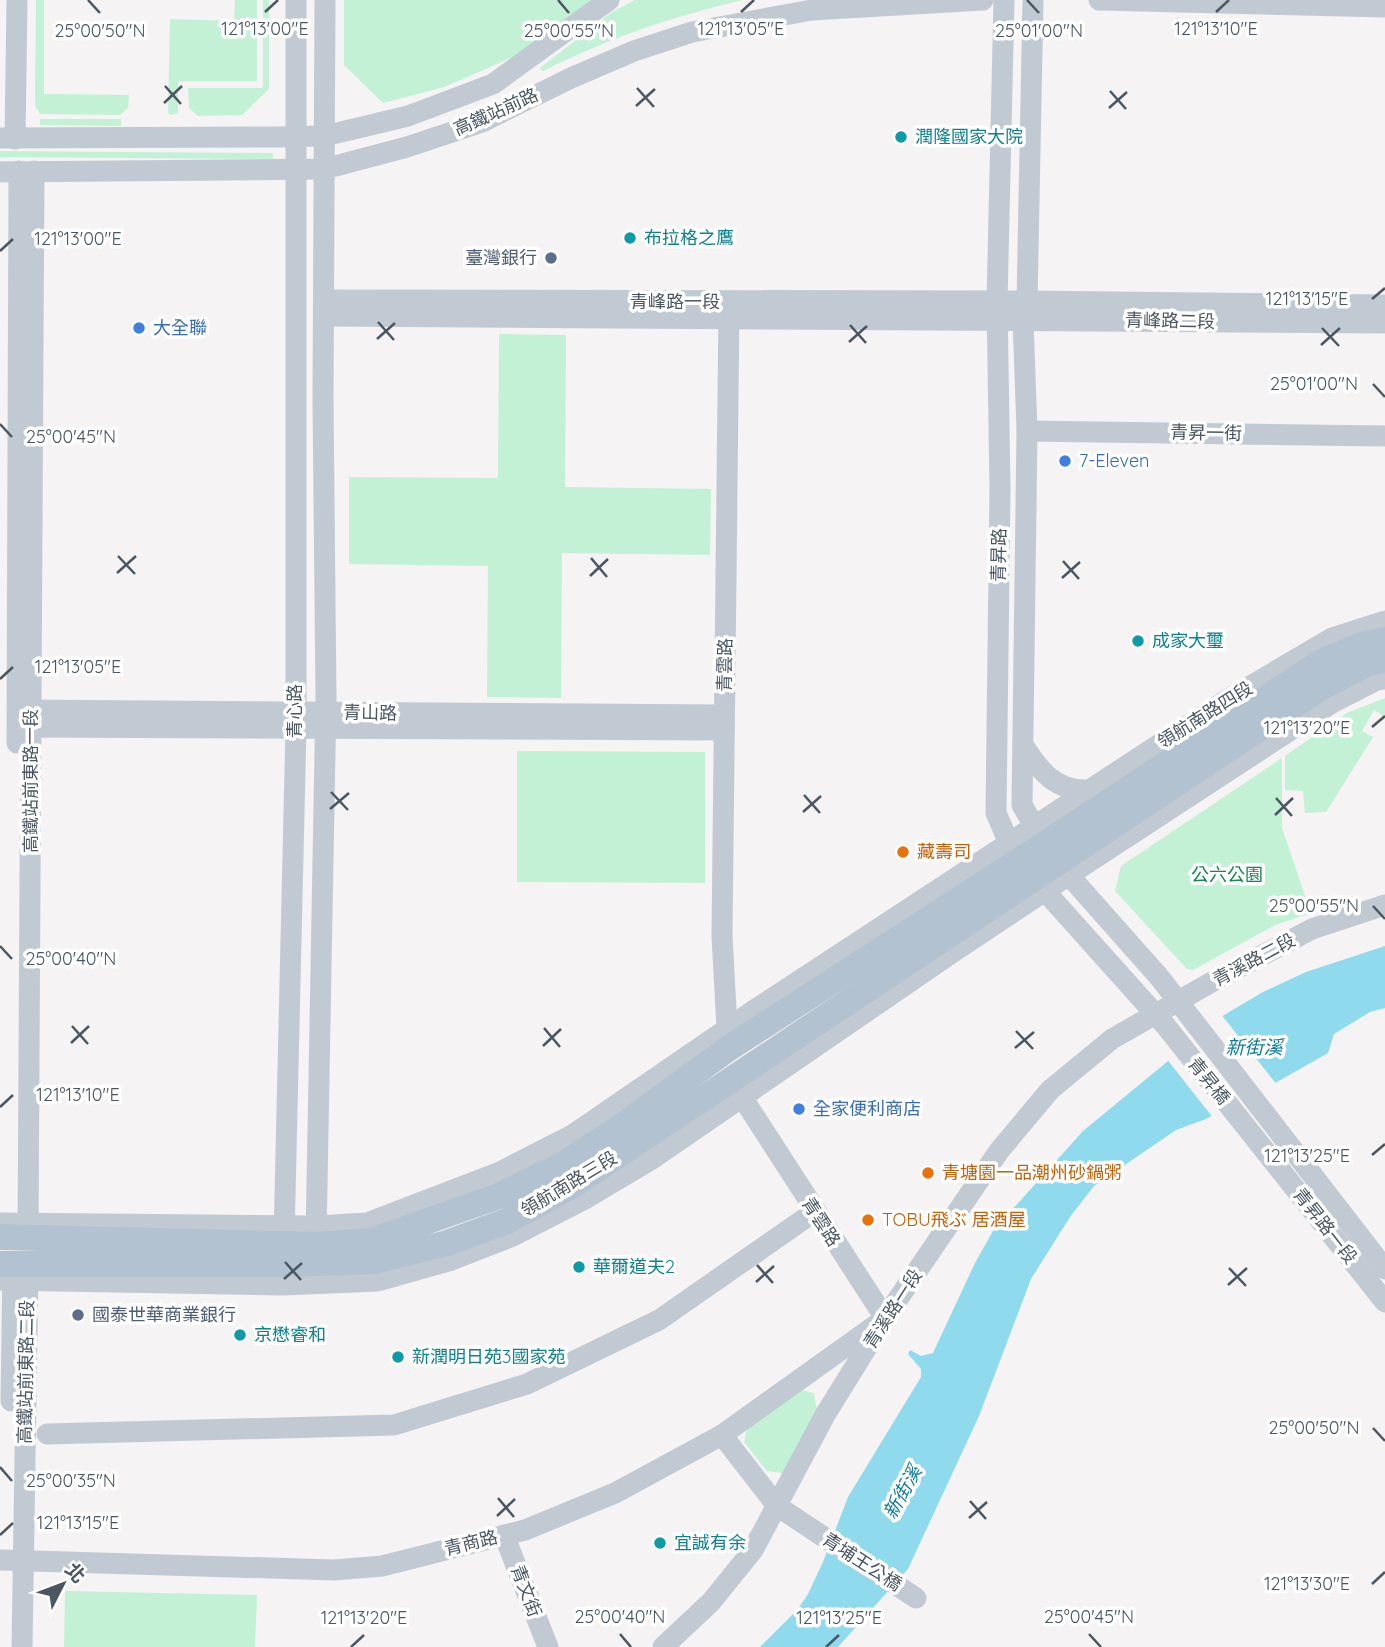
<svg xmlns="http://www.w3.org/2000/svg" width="1385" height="1647" viewBox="0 0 1385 1647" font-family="Quicksand,'Noto Sans TC','Noto Sans JP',sans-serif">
  <rect width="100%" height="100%" fill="#f5f3f3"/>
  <!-- green -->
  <g fill="#c3f1d5">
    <path d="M 36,0 L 44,0 L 44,94 L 129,95 L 128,108 L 120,115 L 40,114 L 35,106 Z"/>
    <path d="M 235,0 L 257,0 L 257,81 L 178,81 L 178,113 L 171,115 L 168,113 L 170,19 L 234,21 Z"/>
    <path d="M 263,0 L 269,0 L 269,89 L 242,115 L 198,116 L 189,108 L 188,88 L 263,88 Z"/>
    <path d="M 344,0 L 593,0 L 516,56 L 444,87 L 383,103 L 344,65 Z"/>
    <path d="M 635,0 L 743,0 C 671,17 609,38 543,71 L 540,68 L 612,12 Z"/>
    <path d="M 40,119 L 121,119 L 121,126 L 40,125 Z"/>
    <path d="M 0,151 L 272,153 L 273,155 L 273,159 L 0,157 Z"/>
    <path d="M 499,334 L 566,335 L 565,487 L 711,489 L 710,555 L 562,553 L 561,698 L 487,697 L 488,566 L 349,564 L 349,477 L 498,478 Z"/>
    <path d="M 1385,698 L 1385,717 L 1374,710 L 1362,731 L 1373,737 L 1326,812 L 1305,813 L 1303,791 L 1285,790 L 1285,756 L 1347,713 Z"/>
    <path d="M 517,751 L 705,752 L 705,883 L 517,882 Z"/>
    <path d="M 1282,758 L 1282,828 L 1311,913 L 1275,925 L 1193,970 L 1187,969 L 1115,891 L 1121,866 Z"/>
    <path d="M 797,1389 L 814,1393 L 817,1411 L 783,1473 L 767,1471 L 744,1442 L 748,1425 Z"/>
    <path d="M 65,1591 L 257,1595 L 255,1647 L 64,1647 Z"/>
  </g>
  <!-- water -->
  <path fill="#90daee" d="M 1385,946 L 1385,1008 L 1370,1012 L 1334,1034 L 1328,1053 L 1277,1082 L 1206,1119 L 1176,1130 L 1094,1186 L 1070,1217 L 1031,1279 L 979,1416 L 908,1569 L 838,1647 L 760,1647 L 798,1609 L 808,1594 L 823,1562 L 848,1497 L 921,1377 L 921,1369 L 908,1354 L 910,1350 L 921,1356 L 933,1353 L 975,1263 L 993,1231 L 1083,1131 L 1224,1015 L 1263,992 L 1306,972 Z"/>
  <!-- pier -->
  <path fill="#f5f3f3" d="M 1220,1013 L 1278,1086 L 1214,1119 L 1166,1058 Z"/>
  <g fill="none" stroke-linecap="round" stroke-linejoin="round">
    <!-- minor -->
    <g stroke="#c1cad2" stroke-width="21">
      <path d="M 1004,0 L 997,302 L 1000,489 L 996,813 L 1009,843 L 1017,855"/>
      <path d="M 1033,0 L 1027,301 L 1023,319 L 1027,431 L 1022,805 L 1041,838"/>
      <path d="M 1099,0 L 1385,7"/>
      <path d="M 0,138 L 278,137 L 324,136 L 358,128 L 408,116 L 493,84 L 609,0"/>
      <path d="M 15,139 L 17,0"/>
      <path d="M 0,172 L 324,169 L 407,147 L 482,122 L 571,78 L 634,51 L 692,32 L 812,10 L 983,0"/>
      <path d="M 324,300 L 1027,301 L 1385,305"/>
      <path d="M 324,316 L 1385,323"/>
      <path d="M 1027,431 L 1385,436"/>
      <path d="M 19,710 L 724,715"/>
      <path d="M 19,727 L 724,730"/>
      <path d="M 17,743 L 19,171"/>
      <path d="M 1023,745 C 1040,771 1055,791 1088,790"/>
      <path d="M 1059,864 L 1160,978 L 1385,1269"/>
      <path d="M 1036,881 L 1165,1025 L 1385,1302"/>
      <path d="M 727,1028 L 722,936 L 729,306"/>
      <path d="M 739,1086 L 742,1097 L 885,1318"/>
      <path d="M 0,1223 L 316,1226 L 367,1223 L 500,1172 L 574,1134 L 756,1009 L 1225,701 L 1332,638 L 1385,621"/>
      <path d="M 28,1237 L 34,171"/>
      <path d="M 284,1238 L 296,728 L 296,0"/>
      <path d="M 316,1240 L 326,698 L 323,399 L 325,0"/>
      <path d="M 0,1280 L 284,1285 L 378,1281 L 449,1261 L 513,1236 L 583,1200 L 649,1161 L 956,950 L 1069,875 L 1332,703 L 1377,680 L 1385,679"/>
      <path d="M 11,1401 L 13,1265"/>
      <path d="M 47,1434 L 394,1425 L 527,1384 L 659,1320 L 814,1212"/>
      <path d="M 722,1435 L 777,1506 L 916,1598"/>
      <path d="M 504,1535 L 548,1647"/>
      <path d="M 0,1560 L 334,1570 L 382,1566 L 525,1530 L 615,1493 L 722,1435 L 880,1322"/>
      <path d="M 22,1647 L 28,1269"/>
      <path d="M 663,1647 L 711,1602 L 753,1550 L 825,1415 L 885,1318 L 999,1151 L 1050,1090 L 1112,1039 L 1217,979 L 1312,929 L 1385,905"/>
    </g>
    <!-- major -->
    <g stroke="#b3c2d1" stroke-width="26">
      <path d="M 0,1237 L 316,1245 L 371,1241 L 499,1196 L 564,1164 L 619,1128 L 729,1048 L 1045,844 L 1321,662 L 1362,645 L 1385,640"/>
      <path d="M 0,1264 L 284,1264 L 375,1261 L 447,1243 L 507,1221 L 573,1185 L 1320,688 L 1369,663 L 1385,660"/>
    </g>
  </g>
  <!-- ticks -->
  <path fill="none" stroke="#4a5661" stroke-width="2.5" d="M 88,0 L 100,13M 558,0 L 569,13M 1027,0 L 1039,13M 265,12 L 278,0M 741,12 L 754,0M 1216,12 L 1229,0M 165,86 L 181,104M 637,88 L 654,107M 1110,91 L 1126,109M 164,103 L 182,86M 636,106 L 655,89M 1109,108 L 1127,92M 0,251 L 13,239M 1372,299 L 1385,288M 378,322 L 394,340M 850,325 L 866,343M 1322,328 L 1339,346M 377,339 L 395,323M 849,342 L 867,326M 1321,345 L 1340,328M 1373,384 L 1385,397M 0,424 L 12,437M 118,556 L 135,574M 591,558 L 607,577M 1063,561 L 1079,579M 117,573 L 136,556M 590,576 L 608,559M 1062,578 L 1080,562M 0,679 L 13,667M 1372,727 L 1385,716M 331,792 L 348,810M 804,795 L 820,813M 1276,798 L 1292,816M 330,809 L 349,793M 803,812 L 821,796M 1275,815 L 1293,798M 1373,906 L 1385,919M 0,946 L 12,959M 72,1026 L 88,1044M 544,1028 L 560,1047M 1016,1031 L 1033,1049M 71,1043 L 89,1026M 543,1046 L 561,1029M 1015,1048 L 1034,1032M 0,1107 L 13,1095M 1372,1155 L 1385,1144M 285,1262 L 301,1280M 757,1265 L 773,1283M 1229,1268 L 1246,1286M 284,1279 L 302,1263M 756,1282 L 774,1266M 1228,1285 L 1247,1268M 1373,1428 L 1385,1441M 0,1467 L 12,1481M 498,1498 L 514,1517M 970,1501 L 986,1519M 497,1516 L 515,1499M 969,1518 L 987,1502M 0,1535 L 13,1523M 1372,1584 L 1385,1572M 620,1634 L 631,1647M 1089,1634 L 1101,1647M 351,1647 L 364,1635M 826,1647 L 839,1635"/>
  <!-- markers -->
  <g fill="#0f9aa8" stroke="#fff" stroke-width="2.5">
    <circle cx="901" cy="137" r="7"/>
    <circle cx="630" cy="238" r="7"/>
    <circle cx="1138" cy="641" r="7"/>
    <circle cx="579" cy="1267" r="7"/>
    <circle cx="240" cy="1335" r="7"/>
    <circle cx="398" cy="1357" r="7"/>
    <circle cx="660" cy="1543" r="7"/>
  </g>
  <g fill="#5c6f8a" stroke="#fff" stroke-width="2.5">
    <circle cx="551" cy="258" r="7"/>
    <circle cx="78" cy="1315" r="7"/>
  </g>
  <g fill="#3f7fe0" stroke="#fff" stroke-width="2.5">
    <circle cx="139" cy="328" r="7"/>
    <circle cx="1065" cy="461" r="7"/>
    <circle cx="799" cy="1109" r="7"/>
  </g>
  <g fill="#e8710a" stroke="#fff" stroke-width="2.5">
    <circle cx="903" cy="852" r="7"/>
    <circle cx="928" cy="1173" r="7"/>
    <circle cx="868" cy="1220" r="7"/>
  </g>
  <g text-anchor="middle" stroke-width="7" stroke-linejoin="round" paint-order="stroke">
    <!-- street labels -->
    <g font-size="18" fill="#4a5661" stroke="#fff">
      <text transform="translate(496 112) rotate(-24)" y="6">高鐵站前路</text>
      <text x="675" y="308">青峰路一段</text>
      <text transform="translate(1170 321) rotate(1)" y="6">青峰路二段</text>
      <text transform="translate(1206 433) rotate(1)" y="6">青昇一街</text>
      <text transform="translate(999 555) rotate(-89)" y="6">青昇路</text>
      <text transform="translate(725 665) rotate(-89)" y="6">青雲路</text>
      <text transform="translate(295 711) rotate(-90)" y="6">青心路</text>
      <text transform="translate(370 713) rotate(1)" y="6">青山路</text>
      <text transform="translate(1205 715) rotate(-32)" y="6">領航南路四段</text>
      <text transform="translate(31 781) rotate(-90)" y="6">高鐵站前東路一段</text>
      <text transform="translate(1254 960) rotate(-28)" y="6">青溪路二段</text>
      <text transform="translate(1209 1081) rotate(51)" y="6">青昇橋</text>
      <text transform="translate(569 1184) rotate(-31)" y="6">領航南路三段</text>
      <text transform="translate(821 1222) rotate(57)" y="6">青雲路</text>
      <text transform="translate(1325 1226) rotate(52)" y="6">青昇路一段</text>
      <text transform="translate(893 1309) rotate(-57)" y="6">青溪路一段</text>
      <text transform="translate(26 1372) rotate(-89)" y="6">高鐵站前東路二段</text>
      <text transform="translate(471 1543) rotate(-14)" y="6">青商路</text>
      <text transform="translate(862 1562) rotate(33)" y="6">青埔王公橋</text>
      <text transform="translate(526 1591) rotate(69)" y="6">青文街</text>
    </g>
    <!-- culture labels -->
    <g font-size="18" fill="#0d838f" stroke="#fff" text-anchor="start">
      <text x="915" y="143">潤隆國家大院</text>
      <text x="644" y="244">布拉格之鷹</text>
      <text x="1152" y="647">成家大璽</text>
      <text x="593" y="1273">華爾道夫2</text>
      <text x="254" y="1341">京懋睿和</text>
      <text x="412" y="1363">新潤明日苑3國家苑</text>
      <text x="674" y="1549">宜誠有余</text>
    </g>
    <!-- service labels -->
    <g font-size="18" fill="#4e5e75" stroke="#fff" text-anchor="end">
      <text x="537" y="264">臺灣銀行</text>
      <text x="92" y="1321" text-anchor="start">國泰世華商業銀行</text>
    </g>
    <!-- shop labels -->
    <g font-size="18" fill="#366cbe" stroke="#fff" text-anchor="start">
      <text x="153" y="334">大全聯</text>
      <text x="1079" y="467">7-Eleven</text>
      <text x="813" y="1115">全家便利商店</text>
    </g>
    <!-- food labels -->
    <g font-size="18" fill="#c56008" stroke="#fff" text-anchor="start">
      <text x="917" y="858">藏壽司</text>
      <text x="942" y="1179">青塘園一品潮州砂鍋粥</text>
      <text x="882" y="1226">TOBU飛ぶ 居酒屋</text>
    </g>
    <!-- park labels -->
    <g font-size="18" fill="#17864f" stroke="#fff">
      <text x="1227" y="881">公六公園</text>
    </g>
    <!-- water labels -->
    <g font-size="19" font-style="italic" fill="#0c7c9b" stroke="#fff">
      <text x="1254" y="1054">新街溪</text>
      <text transform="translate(902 1492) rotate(-61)" y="7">新街溪</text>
    </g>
  </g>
  <g font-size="18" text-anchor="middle" fill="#4a5661" stroke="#fff" stroke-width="7" stroke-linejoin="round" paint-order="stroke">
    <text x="265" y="35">121°13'00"E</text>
    <text x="741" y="35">121°13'05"E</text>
    <text x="1216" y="35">121°13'10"E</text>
    <text x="100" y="37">25°00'50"N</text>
    <text x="569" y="37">25°00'55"N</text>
    <text x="1039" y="37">25°01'00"N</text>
    <text x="78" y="245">121°13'00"E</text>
    <text x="1307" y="305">121°13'15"E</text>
    <text x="1314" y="390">25°01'00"N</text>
    <text x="71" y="443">25°00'45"N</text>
    <text x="78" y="673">121°13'05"E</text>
    <text x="1307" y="734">121°13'20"E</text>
    <text x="1314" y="912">25°00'55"N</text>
    <text x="71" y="965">25°00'40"N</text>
    <text x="78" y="1101">121°13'10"E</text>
    <text x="1307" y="1162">121°13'25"E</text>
    <text x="1314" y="1434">25°00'50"N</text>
    <text x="71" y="1487">25°00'35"N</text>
    <text x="78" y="1529">121°13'15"E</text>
    <text x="1307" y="1590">121°13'30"E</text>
    <text x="620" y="1623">25°00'40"N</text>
    <text x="1089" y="1623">25°00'45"N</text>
    <text x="364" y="1624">121°13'20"E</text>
    <text x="839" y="1624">121°13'25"E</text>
  </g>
  <!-- north arrow -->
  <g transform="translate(63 1584) rotate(48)" stroke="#ffffff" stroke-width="5" paint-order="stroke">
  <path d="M0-5L12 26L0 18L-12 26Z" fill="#4a5661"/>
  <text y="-10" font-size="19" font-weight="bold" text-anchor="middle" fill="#4a5661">北</text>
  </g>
</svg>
